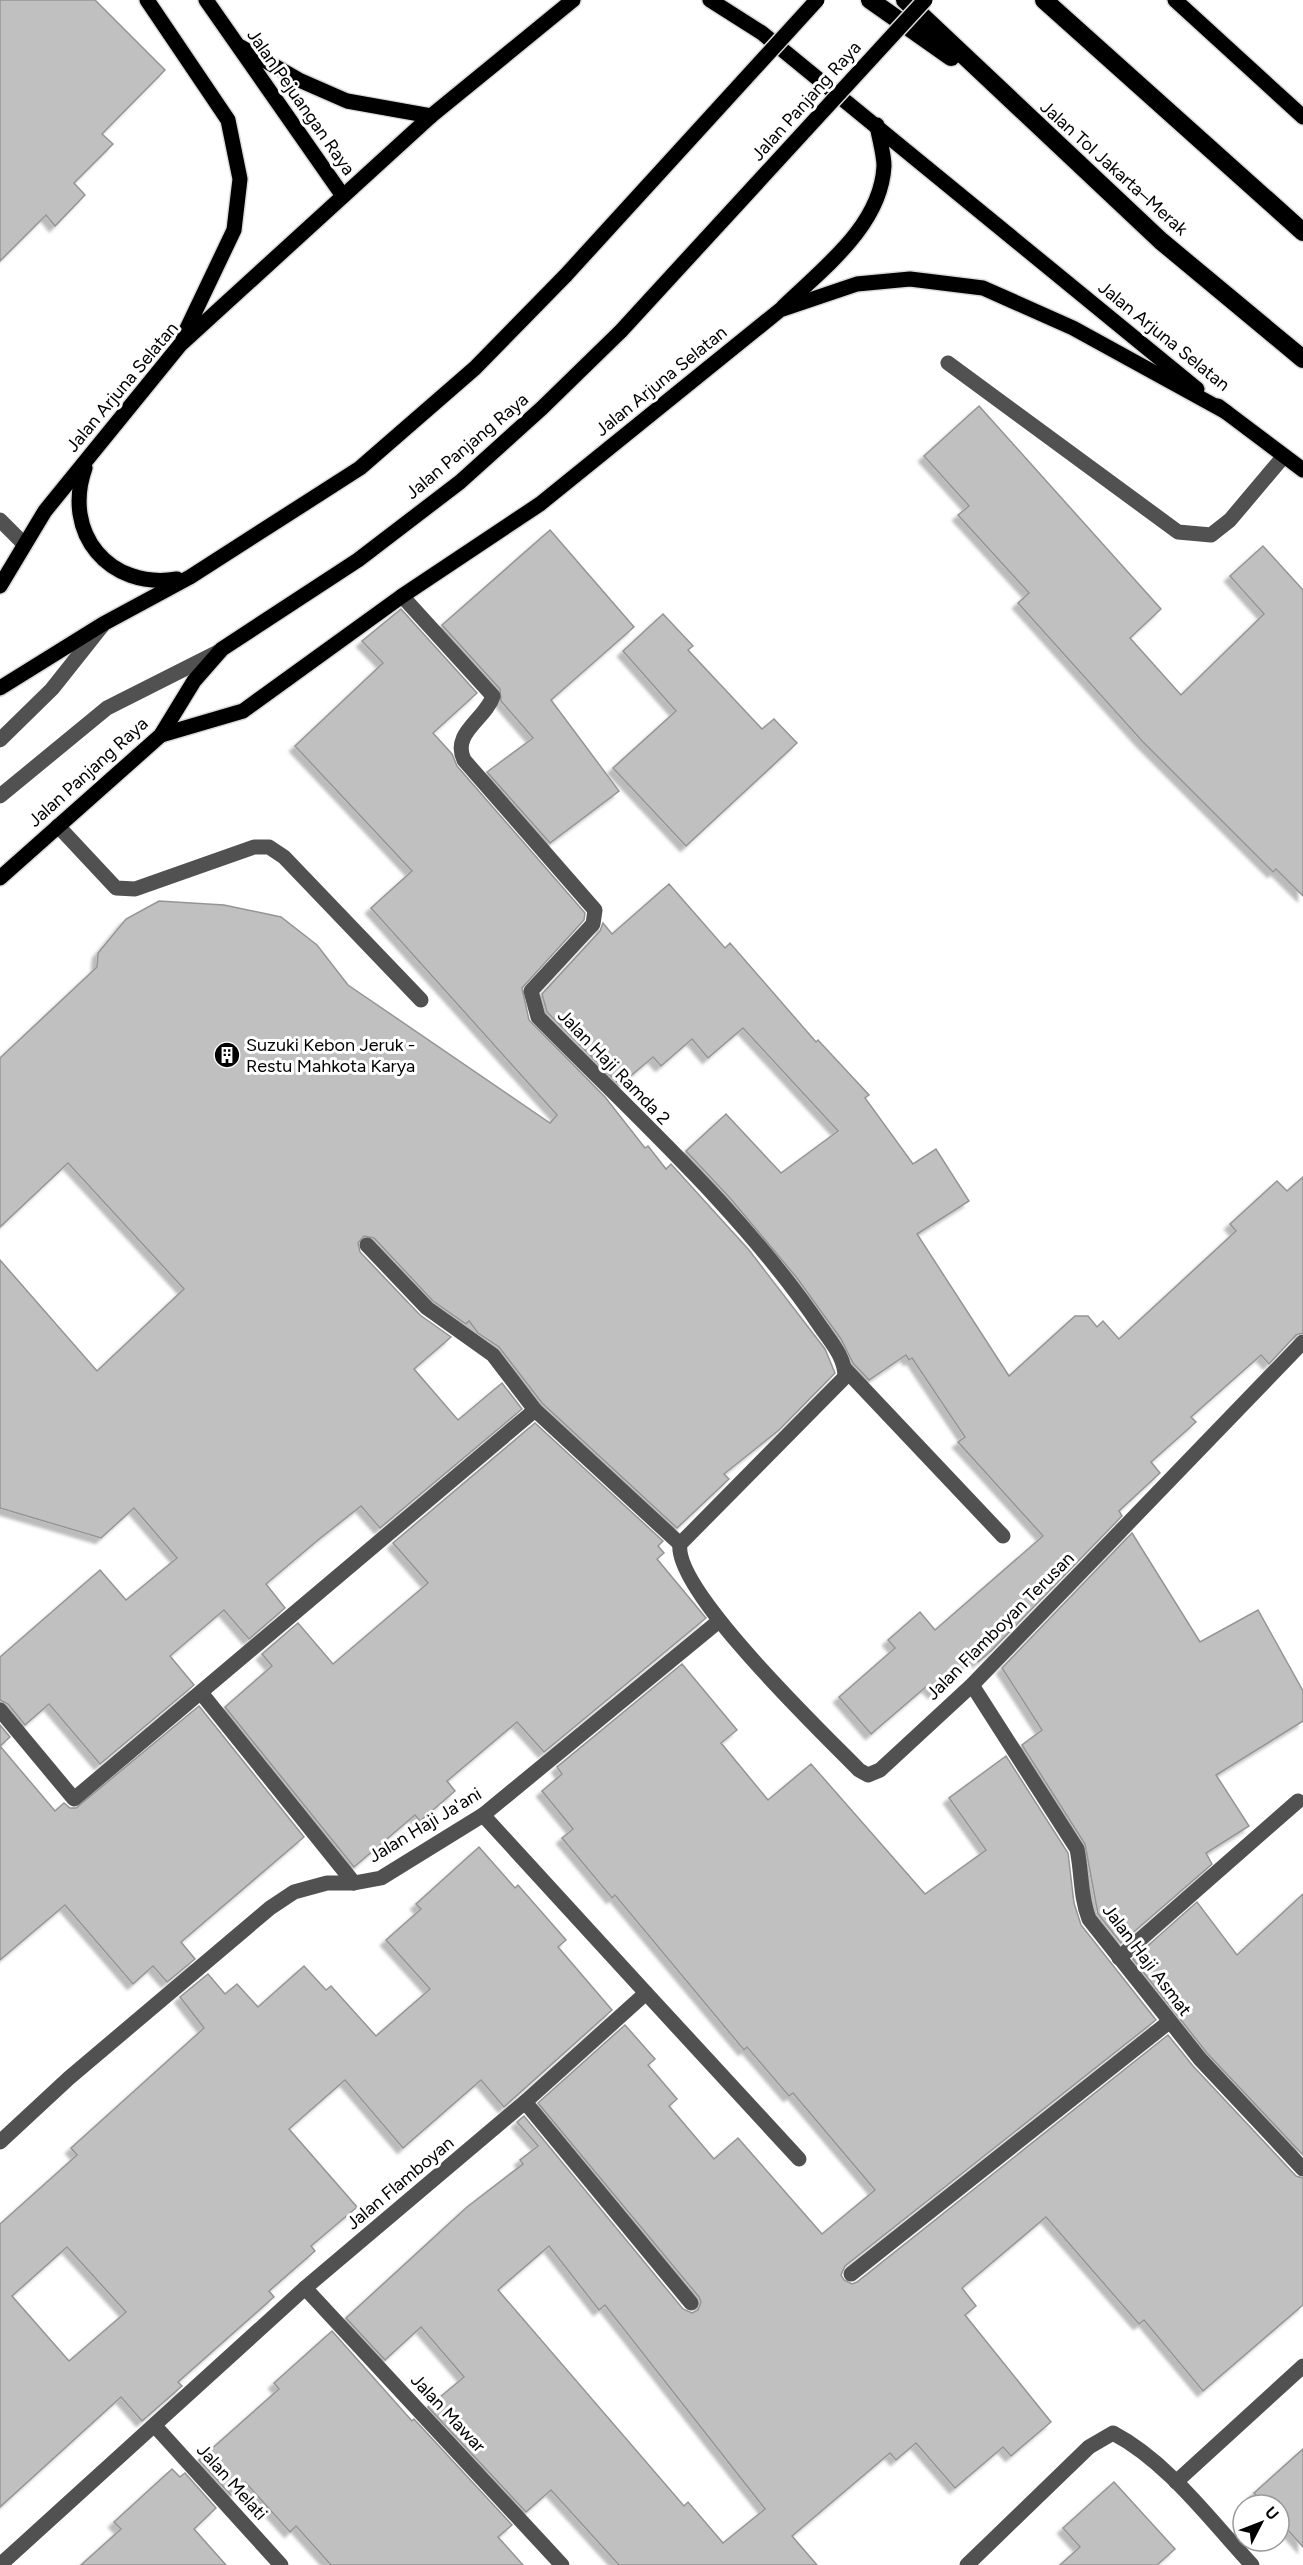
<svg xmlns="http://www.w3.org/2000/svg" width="1303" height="2565" viewBox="0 0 1303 2565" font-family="Figtree,sans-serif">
  <defs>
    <filter id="shadow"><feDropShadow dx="-5.5" dy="5.5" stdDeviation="1.5" flood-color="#0004"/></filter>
  </defs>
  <rect width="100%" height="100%" fill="#fff"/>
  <!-- building -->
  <g fill="#c0c0c0" stroke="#959595" stroke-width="1.5" fill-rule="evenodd" filter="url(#shadow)">
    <path d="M 0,0 L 95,0 L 165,70 L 102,134 L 113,144 L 74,183 L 85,195 L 55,226 L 46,215 L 0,261 Z"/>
    <path d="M 979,406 L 1161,609 L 1130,638 L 1181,695 L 1264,614 L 1230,576 L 1263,546 L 1303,590 L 1303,896 L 1276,869 L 1273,872 L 1142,741 L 1018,603 L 1029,593 L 958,515 L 969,506 L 924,456 Z"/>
    <path d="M 550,530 L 634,627 L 551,700 L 619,791 L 550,843 L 487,772 L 533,738 L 501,701 L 500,689 L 442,625 Z"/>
    <path d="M 401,609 L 477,693 L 433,733 L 452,754 L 457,766 L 585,913 L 584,920 L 522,988 L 529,1020 L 605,1097 L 645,1148 L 648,1146 L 666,1169 L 671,1164 L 749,1250 L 825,1349 L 835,1373 L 779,1430 L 724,1474 L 729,1479 L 677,1528 L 542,1403 L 499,1347 L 478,1333 L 469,1321 L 466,1324 L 433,1301 L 374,1238 L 364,1236 L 358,1243 L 360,1252 L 420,1315 L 451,1337 L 414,1369 L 458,1420 L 502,1383 L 522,1409 L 380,1528 L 361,1506 L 318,1540 L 266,1584 L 285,1608 L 249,1639 L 224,1610 L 170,1656 L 194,1685 L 100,1764 L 49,1704 L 25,1725 L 8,1704 L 0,1700 L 0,1657 L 100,1570 L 126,1600 L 177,1558 L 134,1508 L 101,1538 L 0,1508 L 0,1260 L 97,1371 L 184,1289 L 68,1163 L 0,1227 L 0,1058 L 97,967 L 98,953 L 126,919 L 159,901 L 224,905 L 281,917 L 317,945 L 348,985 L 550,1123 L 557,1115 L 371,908 L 412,871 L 295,746 L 383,663 L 362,641 Z"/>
    <path d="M 663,614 L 693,646 L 688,650 L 762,729 L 774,719 L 797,743 L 686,846 L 613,768 L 676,711 L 623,651 Z"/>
    <path d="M 669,884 L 725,948 L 730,943 L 816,1042 L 818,1040 L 869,1095 L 865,1098 L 913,1164 L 936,1149 L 969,1201 L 917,1234 L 1009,1376 L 1075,1316 L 1088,1316 L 1097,1327 L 1103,1321 L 1119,1339 L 1236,1231 L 1230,1224 L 1277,1181 L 1287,1191 L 1303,1177 L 1303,1333 L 1296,1335 L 1269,1364 L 1261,1355 L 1191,1417 L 1196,1422 L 1151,1462 L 1160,1473 L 1119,1511 L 1122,1516 L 991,1651 L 978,1662 L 974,1658 L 934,1693 L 927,1686 L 871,1734 L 839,1697 L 895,1648 L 888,1640 L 920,1612 L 935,1630 L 1043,1536 L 958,1442 L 965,1437 L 912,1358 L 909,1360 L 906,1355 L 869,1380 L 853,1363 L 841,1339 L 797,1278 L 730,1198 L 686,1151 L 726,1114 L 781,1173 L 838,1131 L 743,1028 L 708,1058 L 692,1039 L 661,1066 L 653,1057 L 620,1085 L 547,1012 L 542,994 L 600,931 L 603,923 L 612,934 Z"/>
    <path d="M 535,1423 L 663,1541 L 658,1546 L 664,1553 L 657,1559 L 706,1618 L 544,1752 L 517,1722 L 447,1781 L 455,1791 L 420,1821 L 415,1815 L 354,1867 L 225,1707 L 272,1666 L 262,1654 L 298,1623 L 333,1664 L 428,1583 L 393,1543 Z"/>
    <path d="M 1132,1533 L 1200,1642 L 1258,1610 L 1303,1691 L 1303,1721 L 1216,1775 L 1249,1826 L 1206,1853 L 1212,1864 L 1121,1943 L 1098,1914 L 1085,1844 L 1022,1745 L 1042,1730 L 1002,1668 Z"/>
    <path d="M 682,1664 L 737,1730 L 721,1743 L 768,1800 L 811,1764 L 925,1894 L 986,1850 L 949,1798 L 1006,1756 L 1068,1853 L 1074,1903 L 1081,1925 L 1156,2020 L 845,2266 L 841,2275 L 844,2280 L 852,2284 L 857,2282 L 1168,2035 L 1193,2066 L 1296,2176 L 1303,2178 L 1303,2305 L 1203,2391 L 1144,2320 L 1139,2324 L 1046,2217 L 962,2288 L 976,2306 L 965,2315 L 1051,2422 L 1011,2456 L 1003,2447 L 955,2488 L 916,2443 L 896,2460 L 890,2453 L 792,2536 L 817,2565 L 619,2565 L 551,2490 L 526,2512 L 428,2407 L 464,2377 L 421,2327 L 385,2360 L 346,2318 L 467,2207 L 523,2164 L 520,2160 L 538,2146 L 517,2122 L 524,2116 L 683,2309 L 692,2313 L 698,2310 L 701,2302 L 699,2297 L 538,2103 L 625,2025 L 655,2059 L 648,2065 L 677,2099 L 669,2106 L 714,2159 L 738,2138 L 822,2234 L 875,2190 L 793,2093 L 789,2096 L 747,2047 L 744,2050 L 615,1895 L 612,1898 L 562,1838 L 573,1829 L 542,1791 L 562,1774 L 557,1767 ZM 549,2246 L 599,2310 L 605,2305 L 765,2509 L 723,2543 L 688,2502 L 684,2506 L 498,2290 Z"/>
    <path d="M 199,1706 L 304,1837 L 181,1942 L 195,1959 L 167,1982 L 153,1966 L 133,1984 L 65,1905 L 0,1960 L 0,1746 L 55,1811 L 64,1803 L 70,1808 L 76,1808 Z"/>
    <path d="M 0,1725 L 10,1737 L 0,1746 Z"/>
    <path d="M 479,1847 L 515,1888 L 518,1885 L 566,1940 L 558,1947 L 612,2010 L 504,2107 L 481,2080 L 403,2148 L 345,2080 L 289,2129 L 357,2207 L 311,2246 L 315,2251 L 269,2291 L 274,2297 L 178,2382 L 182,2386 L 142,2421 L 121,2397 L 0,2507 L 0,2224 L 77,2155 L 71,2148 L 204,2028 L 180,1997 L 208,1974 L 225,1994 L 237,1984 L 258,2007 L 304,1966 L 326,1990 L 331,1986 L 376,2036 L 430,1989 L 386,1940 L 421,1909 L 416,1904 ZM 67,2247 L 126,2312 L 69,2361 L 12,2296 Z"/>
    <path d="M 1303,1894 L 1303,2155 L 1207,2053 L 1133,1959 L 1197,1902 L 1237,1955 Z"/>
    <path d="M 332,2331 L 412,2421 L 414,2419 L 512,2525 L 498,2537 L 523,2565 L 331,2565 L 296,2526 L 290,2532 L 245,2482 L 231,2495 L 199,2460 L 279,2389 L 274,2383 Z"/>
    <path d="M 1303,2449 L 1303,2547 L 1279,2520 L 1279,2505 L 1265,2505 L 1254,2493 Z"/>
    <path d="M 172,2469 L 180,2477 L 185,2473 L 216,2508 L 194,2529 L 226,2565 L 81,2565 L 121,2529 L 114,2522 Z"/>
    <path d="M 1114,2482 L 1175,2549 L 1157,2565 L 1060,2565 L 1080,2547 L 1063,2528 Z"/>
  </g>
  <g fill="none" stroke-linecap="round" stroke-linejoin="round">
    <!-- major casing -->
    <g stroke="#dbdbdb" stroke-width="18">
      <g id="major">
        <path d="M 147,0 L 228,120 L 240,179 L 234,230 L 183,337"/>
        <path d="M 206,0 L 343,196"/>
        <path d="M 710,0 L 762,33 L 1197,389"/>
        <path d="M 1175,0 L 1303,117"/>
        <path d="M 241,47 L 299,80 L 347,101 L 431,116"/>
        <path d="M 783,307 C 822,269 881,226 884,166 C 884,154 879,138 877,125"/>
        <path d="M 1218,406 L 1303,470"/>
        <path d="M 85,468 C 62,533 109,590 177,579"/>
        <path d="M 0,586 L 45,511 L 180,345 L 431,116 L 573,0"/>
        <path d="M 0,688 L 103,624 L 190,577 L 360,468 L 475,368 L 566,275"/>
        <path d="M 161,735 L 243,711 L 402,596 L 540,504 L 780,310 L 857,284 L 910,279 L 983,288 L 1073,328 L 1226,412"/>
        <path d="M 0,878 L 161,735 L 194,681 L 222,649 L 358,560 L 460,482 L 542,408 L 621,331"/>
      </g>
    </g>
    <!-- highway casing -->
    <g stroke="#dbdbdb" stroke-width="21">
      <g id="highway">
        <path d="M 870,0 L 951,57"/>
        <path d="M 905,0 L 1161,241 L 1303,359"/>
        <path d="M 1044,0 L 1303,232"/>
      </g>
    </g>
    <!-- minor -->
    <g stroke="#515151" stroke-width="15">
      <path d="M 948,363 L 1178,532 L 1211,535 L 1230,520 L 1284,456"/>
      <path d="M 0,520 L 23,543"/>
      <path d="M 402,596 L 493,696 C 486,719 451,733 464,760 L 595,910 L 593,924 L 531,991 L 538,1017 C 634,1115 743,1212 820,1326 C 831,1342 845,1357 845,1377 L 680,1544 C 673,1590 823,1733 859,1770 L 868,1775 L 880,1770 L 972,1685 L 1303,1342"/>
      <path d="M 0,740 L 52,689 L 102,626"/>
      <path d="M 0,796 L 107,708 L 220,651"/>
      <path d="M 58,826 L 116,888 L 135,889 L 254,847 L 269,847 L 284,857 L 421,1000"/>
      <path d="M 367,1245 L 427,1308 L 493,1355 L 535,1410 L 680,1544"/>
      <path d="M 845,1369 L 1003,1536"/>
      <path d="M 972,1685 L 1077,1849 C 1082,1873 1080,1896 1089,1919 L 1200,2059 L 1303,2169"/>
      <path d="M 202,1694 L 354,1883"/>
      <path d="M 0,1710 L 74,1799 L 535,1410"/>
      <path d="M 1119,1958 L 1298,1801"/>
      <path d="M 646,1993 L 799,2159"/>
      <path d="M 525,2102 L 691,2303"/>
      <path d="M 0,2142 L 69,2078 L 270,1908 L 294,1892 L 327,1883 L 354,1883 L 381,1878 L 483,1815 L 719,1621"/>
      <path d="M 851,2274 L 1169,2022"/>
      <path d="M 305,2288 L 562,2565"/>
      <path d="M 155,2426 L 281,2565"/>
      <path d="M 1176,2482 L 1303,2366"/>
      <path d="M 0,2565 L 305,2288 L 525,2102 L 646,1993 L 483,1815"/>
      <path d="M 967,2565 L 1089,2447 L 1113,2433 C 1168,2462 1210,2520 1252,2565"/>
    </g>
    <!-- major -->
    <use href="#major" stroke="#000" stroke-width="15"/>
    <!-- highway -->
    <use href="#highway" stroke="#000" stroke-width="18"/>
    <!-- major-bridge casing -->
    <g stroke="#dbdbdb" stroke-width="18" stroke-linecap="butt">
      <g id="major-bridge">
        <path d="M 566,275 L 817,0"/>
        <path d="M 621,331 L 925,0"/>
      </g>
    </g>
    <!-- major-bridge -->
    <use href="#major-bridge" stroke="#000" stroke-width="15"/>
  </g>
  <!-- icons -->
  <defs>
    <g id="building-disc" transform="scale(1.35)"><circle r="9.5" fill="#000" stroke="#fff"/><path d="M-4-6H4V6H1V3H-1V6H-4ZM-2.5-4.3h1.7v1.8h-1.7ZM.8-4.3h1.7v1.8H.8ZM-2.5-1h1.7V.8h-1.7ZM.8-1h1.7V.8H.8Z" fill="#fff"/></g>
  </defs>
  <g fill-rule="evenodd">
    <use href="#building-disc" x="227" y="1055"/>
  </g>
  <g text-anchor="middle" stroke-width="6" stroke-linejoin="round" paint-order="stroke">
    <!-- street labels -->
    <g font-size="18" fill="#000" stroke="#fff">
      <text transform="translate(806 101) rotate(-48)" y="6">Jalan Panjang Raya</text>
      <text transform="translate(301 102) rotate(55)" y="6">Jalan Pejuangan Raya</text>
      <text transform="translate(1114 168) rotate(42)" y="6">Jalan Tol Jakarta–Merak</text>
      <text transform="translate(1164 336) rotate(39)" y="6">Jalan Arjuna Selatan</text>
      <text transform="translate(661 381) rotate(-39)" y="6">Jalan Arjuna Selatan</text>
      <text transform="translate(122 387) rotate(-50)" y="6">Jalan Arjuna Selatan</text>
      <text transform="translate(467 446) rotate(-40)" y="6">Jalan Panjang Raya</text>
      <text transform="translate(88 772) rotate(-42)" y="6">Jalan Panjang Raya</text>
      <text transform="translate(614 1067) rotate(46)" y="6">Jalan Haji Ramda 2</text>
      <text transform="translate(1000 1626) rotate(-45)" y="6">Jalan Flamboyan Terusan</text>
      <text transform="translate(425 1825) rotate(-31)" y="6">Jalan Haji Ja'ani</text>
      <text transform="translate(1147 1960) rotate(53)" y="6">Jalan Haji Asmat</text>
      <text transform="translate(400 2183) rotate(-40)" y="6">Jalan Flamboyan</text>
      <text transform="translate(448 2413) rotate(47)" y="6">Jalan Mawar</text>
      <text transform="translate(232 2482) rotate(48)" y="6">Jalan Melati</text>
    </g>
    <!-- poi labels -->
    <g font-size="18" fill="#000" stroke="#fff" text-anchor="start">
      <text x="246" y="1051">Suzuki Kebon Jeruk -<tspan x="246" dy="21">Restu Mahkota Karya</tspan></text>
    </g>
  </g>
  <!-- north arrow -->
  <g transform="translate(1261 2523) rotate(48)"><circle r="28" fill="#ffffff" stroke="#999999" stroke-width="1.5"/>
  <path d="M0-4.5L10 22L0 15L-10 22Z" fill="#000000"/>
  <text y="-9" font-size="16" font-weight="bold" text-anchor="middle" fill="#000000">U</text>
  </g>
</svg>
